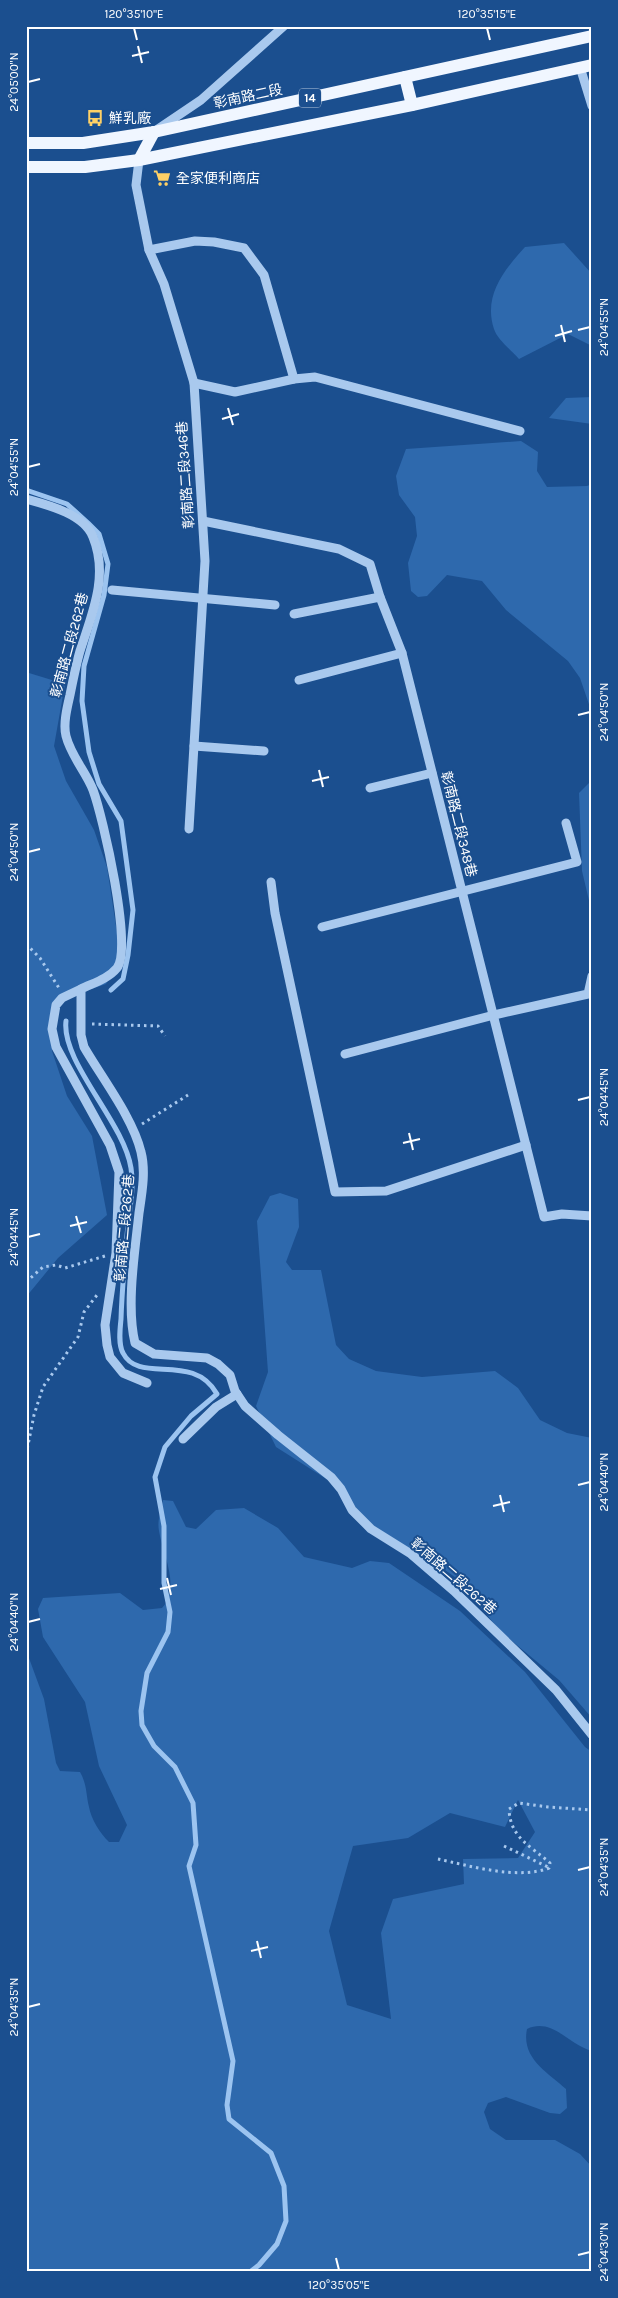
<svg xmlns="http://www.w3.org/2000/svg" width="618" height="2298" viewBox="0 0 618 2298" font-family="Karla,'Noto Sans TC',sans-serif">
  <rect width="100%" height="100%" fill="#1b4f8f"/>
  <!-- green -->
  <g fill="#2e69ad" fill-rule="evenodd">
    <path d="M 564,243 L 592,274 L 592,346 L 568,334 L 519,359 C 511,350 497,339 494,329 C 483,296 504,270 525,247 Z"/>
    <path d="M 592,397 L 592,424 L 549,418 L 566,398 Z"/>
    <path d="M 521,441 L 538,452 L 537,471 L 547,487 L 587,486 L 592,484 L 592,713 L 580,678 L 568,661 L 506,610 L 482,581 L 447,575 L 427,596 L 418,597 L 411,591 L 408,563 L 417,536 L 415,517 L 399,495 L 396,476 L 406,449 Z"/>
    <path d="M 26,661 L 29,673 L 65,684 L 54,746 L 66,781 L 94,830 L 107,867 L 119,946 L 116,966 L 106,984 L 66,998 L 58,1009 L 52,1051 L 67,1096 L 92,1136 L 107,1215 L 58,1258 L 26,1297 Z"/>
    <path d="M 592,780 L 592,913 L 582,871 L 579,793 Z"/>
    <path d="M 280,1193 L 298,1199 L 299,1227 L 286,1262 L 292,1270 L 321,1270 L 336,1345 L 349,1359 L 376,1371 L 422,1377 L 495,1371 L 518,1388 L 540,1420 L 567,1433 L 592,1438 L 592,1718 L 559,1680 L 500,1631 L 459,1580 L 428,1558 L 367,1532 L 355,1507 L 328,1480 L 276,1447 L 256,1406 L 268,1372 L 257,1221 L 270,1196 Z"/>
    <path d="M 163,1500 L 173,1501 L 186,1527 L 196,1529 L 216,1510 L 244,1508 L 278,1528 L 304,1557 L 352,1568 L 370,1561 L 389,1563 L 460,1611 L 525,1672 L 585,1747 L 592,1752 L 592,2051 C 569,2045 552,2017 527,2029 C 521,2058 547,2072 566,2089 L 567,2108 L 560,2114 L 550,2113 L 506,2097 L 488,2103 L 484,2112 L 490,2129 L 506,2140 L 555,2140 L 580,2154 L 592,2167 L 592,2272 L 26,2272 L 26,1650 L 44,1699 L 56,1763 L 60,1771 L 80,1772 C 87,1784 86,1795 89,1807 C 91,1819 100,1833 109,1842 L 119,1842 L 127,1825 L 99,1766 L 85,1702 L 43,1637 L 38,1609 L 43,1598 L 120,1593 L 143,1610 L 162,1608 C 181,1588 163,1555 159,1531 C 157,1521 161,1509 163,1500 ZM 518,1800 L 535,1832 L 518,1858 L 463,1859 L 464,1884 L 393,1899 L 381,1933 L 391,2019 L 347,2005 L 329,1931 L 353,1846 L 408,1838 L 450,1813 L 505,1827 Z"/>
  </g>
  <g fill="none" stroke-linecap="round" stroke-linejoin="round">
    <!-- stream -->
    <g stroke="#9cc4f0" stroke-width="5">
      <path d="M 26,490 L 67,504 L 88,523 L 99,534 L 108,564 L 104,595 L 84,666 L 82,701 L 89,752 L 99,784 L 121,821 L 133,910 L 128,955 L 123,979 L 111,990"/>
      <path d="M 66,1021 C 61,1062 124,1122 131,1168 C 134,1187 130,1206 128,1225 C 125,1256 122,1288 121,1319 C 120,1329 118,1344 123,1353 C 139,1385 193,1351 217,1394 L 191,1416 L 165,1447 L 155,1477 L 164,1526 L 164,1583 L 170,1612 L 168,1632 L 147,1673 L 141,1711 L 142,1725 L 154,1746 L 175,1767 L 193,1803 L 196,1845 L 189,1866 L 233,2061 L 227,2105 L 229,2119 L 271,2153 L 284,2186 L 286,2221 L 277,2244 L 259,2265 L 250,2272"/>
    </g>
    <!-- path -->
    <g stroke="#a9c9ee" stroke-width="3" stroke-dasharray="2.5 4" stroke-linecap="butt">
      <path d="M 26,944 L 40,958 L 59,988"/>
      <path d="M 92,1024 L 158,1026 L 165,1036"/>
      <path d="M 142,1124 L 188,1095"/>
      <path d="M 26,1282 L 43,1267 L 56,1265 L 65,1268 L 105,1256"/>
      <path d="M 26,1455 L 34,1415 L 43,1387 L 78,1337 L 84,1312 L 97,1295"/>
      <path d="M 504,1846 L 548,1867"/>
      <path d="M 438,1859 C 470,1866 518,1880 549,1868 L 550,1863 C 531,1846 510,1838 509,1809 L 519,1803 L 548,1807 L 592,1810"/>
    </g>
    <!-- minor -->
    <g stroke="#a9c9ee" stroke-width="9">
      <path d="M 580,67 L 592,106"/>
      <path d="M 158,129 L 201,100 L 284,26"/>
      <path d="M 139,160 L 136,185 L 149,250 L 164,284 L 194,383 L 205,561 L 189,829"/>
      <path d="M 149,250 L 195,241 L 214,242 L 244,248 L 264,275 L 294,379"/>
      <path d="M 194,383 L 235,392 L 294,379 L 315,377 L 520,431"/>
      <path d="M 26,499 C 48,505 84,514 93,537 C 109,576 92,614 80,651 C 76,665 73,680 70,695 C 67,708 63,724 66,736 C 71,756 86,772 93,790 C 103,817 133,948 117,968 C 108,979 93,983 81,989 L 81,1035 L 84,1047 C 102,1078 133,1118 141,1152 C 146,1171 142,1193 139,1213 C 135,1251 126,1306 135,1343 L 154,1354 L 207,1358 L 218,1364 L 230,1375 L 235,1391 L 245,1406 L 278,1435 L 331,1477 L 341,1489 L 352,1510 L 371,1529 L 411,1554 L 454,1591 L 556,1690 L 592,1735"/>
      <path d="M 203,521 L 339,549 L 370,564 L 380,597 L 402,653 L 544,1217 L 562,1214 L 592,1216"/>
      <path d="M 112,590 L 275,605"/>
      <path d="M 294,614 L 380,597"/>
      <path d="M 299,680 L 402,653"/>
      <path d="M 194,746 L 264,751"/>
      <path d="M 370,788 L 432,773"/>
      <path d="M 271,882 L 275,913 L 335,1192 L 386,1191 L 526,1145"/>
      <path d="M 322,927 L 577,862 L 566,823"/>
      <path d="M 81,989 L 62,998 L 56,1005 L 52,1029 L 56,1047 L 110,1145 L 119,1172 L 116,1253 L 105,1325 L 107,1345 L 110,1357 L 123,1373 L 147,1383"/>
      <path d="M 345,1054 L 494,1015 L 588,994 L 592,976"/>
      <path d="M 183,1439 L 216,1407 L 237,1394"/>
    </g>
    <!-- major -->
    <g stroke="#f0f6ff" stroke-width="12">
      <path d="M 405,77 L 412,105"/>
      <path d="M 26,143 L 83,143 L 154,132 L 592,36"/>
      <path d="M 139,160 L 154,132"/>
      <path d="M 26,167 L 85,167 L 139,160 L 412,105 L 592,65"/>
    </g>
  </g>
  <!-- ticks -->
  <path fill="none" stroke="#fff" stroke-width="2" d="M 134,28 L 137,40M 487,28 L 490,40M 138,46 L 142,63M 132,56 L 149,52M 28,82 L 40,79M 561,325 L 565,342M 578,330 L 590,327M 555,336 L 572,331M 228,408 L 233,425M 222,419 L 239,414M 28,467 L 40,464M 578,715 L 590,712M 319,770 L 323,787M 312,781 L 329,777M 28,852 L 40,849M 578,1100 L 590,1097M 409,1133 L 413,1150M 403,1143 L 420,1139M 76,1216 L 81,1233M 70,1226 L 87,1222M 28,1237 L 40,1234M 578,1485 L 590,1482M 500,1495 L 504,1512M 493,1506 L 510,1502M 167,1578 L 171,1595M 160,1589 L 177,1585M 28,1622 L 40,1619M 578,1870 L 590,1867M 257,1941 L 261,1958M 251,1951 L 268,1947M 28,2007 L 40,2004M 578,2255 L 590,2252M 336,2258 L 339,2270"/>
  <!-- icons -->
  <defs>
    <g id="bus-bare" transform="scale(1.35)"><path d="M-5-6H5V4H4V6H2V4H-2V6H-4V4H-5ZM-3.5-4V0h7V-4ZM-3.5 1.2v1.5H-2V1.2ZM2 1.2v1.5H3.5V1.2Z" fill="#ffd166" stroke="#1b4f8f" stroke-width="2.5" paint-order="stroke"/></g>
    <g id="supermarket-bare" transform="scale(1.35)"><path d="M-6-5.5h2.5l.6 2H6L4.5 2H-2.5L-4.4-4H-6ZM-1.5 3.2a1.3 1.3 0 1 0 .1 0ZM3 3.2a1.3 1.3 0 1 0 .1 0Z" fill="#ffd166" stroke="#1b4f8f" stroke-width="2.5" paint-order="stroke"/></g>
  </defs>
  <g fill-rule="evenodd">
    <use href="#bus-bare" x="95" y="118"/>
    <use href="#supermarket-bare" x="162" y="178"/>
  </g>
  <g text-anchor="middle" stroke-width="4" stroke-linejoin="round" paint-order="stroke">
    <!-- shield labels -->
    <rect fill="#1b4f8f" stroke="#bbcadd" stroke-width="1" x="299" y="88.5" width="22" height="19" rx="4"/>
    <g font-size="12" font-weight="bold" fill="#fff">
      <text x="310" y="102">14</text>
    </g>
    <!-- street labels -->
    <g font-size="14" fill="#fff" stroke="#1b4f8f">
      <text transform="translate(248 96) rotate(-12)" y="5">彰南路二段</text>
      <text transform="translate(185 475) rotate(-94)" y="5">彰南路二段346巷</text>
      <text transform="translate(69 645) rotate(-75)" y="5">彰南路二段262巷</text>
      <text transform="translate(459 824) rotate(76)" y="5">彰南路二段348巷</text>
      <text transform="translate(124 1228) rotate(-85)" y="5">彰南路二段262巷</text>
      <text transform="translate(454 1576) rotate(41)" y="5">彰南路二段262巷</text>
    </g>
    <!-- poi labels -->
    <g font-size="14" fill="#fff" stroke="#1b4f8f" text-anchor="start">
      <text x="109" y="123">鮮乳廠</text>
      <text x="176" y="183">全家便利商店</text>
    </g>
  </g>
  <!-- border -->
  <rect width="618" height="2298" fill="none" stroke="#1b4f8f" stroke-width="55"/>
  <rect x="28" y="28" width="562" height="2242" fill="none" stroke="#fff" stroke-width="2"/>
  <g font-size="12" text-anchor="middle" fill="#fff">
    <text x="134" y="18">120°35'10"E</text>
    <text x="487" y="18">120°35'15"E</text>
    <text transform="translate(14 82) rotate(-90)" y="4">24°05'00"N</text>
    <text transform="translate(604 327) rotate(-90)" y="4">24°04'55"N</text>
    <text transform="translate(14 467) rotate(-90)" y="4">24°04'55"N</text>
    <text transform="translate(604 712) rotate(-90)" y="4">24°04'50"N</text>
    <text transform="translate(14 852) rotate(-90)" y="4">24°04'50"N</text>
    <text transform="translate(604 1097) rotate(-90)" y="4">24°04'45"N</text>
    <text transform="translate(14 1237) rotate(-90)" y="4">24°04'45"N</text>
    <text transform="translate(604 1482) rotate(-90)" y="4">24°04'40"N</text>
    <text transform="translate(14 1622) rotate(-90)" y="4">24°04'40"N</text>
    <text transform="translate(604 1867) rotate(-90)" y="4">24°04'35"N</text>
    <text transform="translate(14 2007) rotate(-90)" y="4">24°04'35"N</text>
    <text transform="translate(604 2252) rotate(-90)" y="4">24°04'30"N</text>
    <text x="339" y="2289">120°35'05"E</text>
  </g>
</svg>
